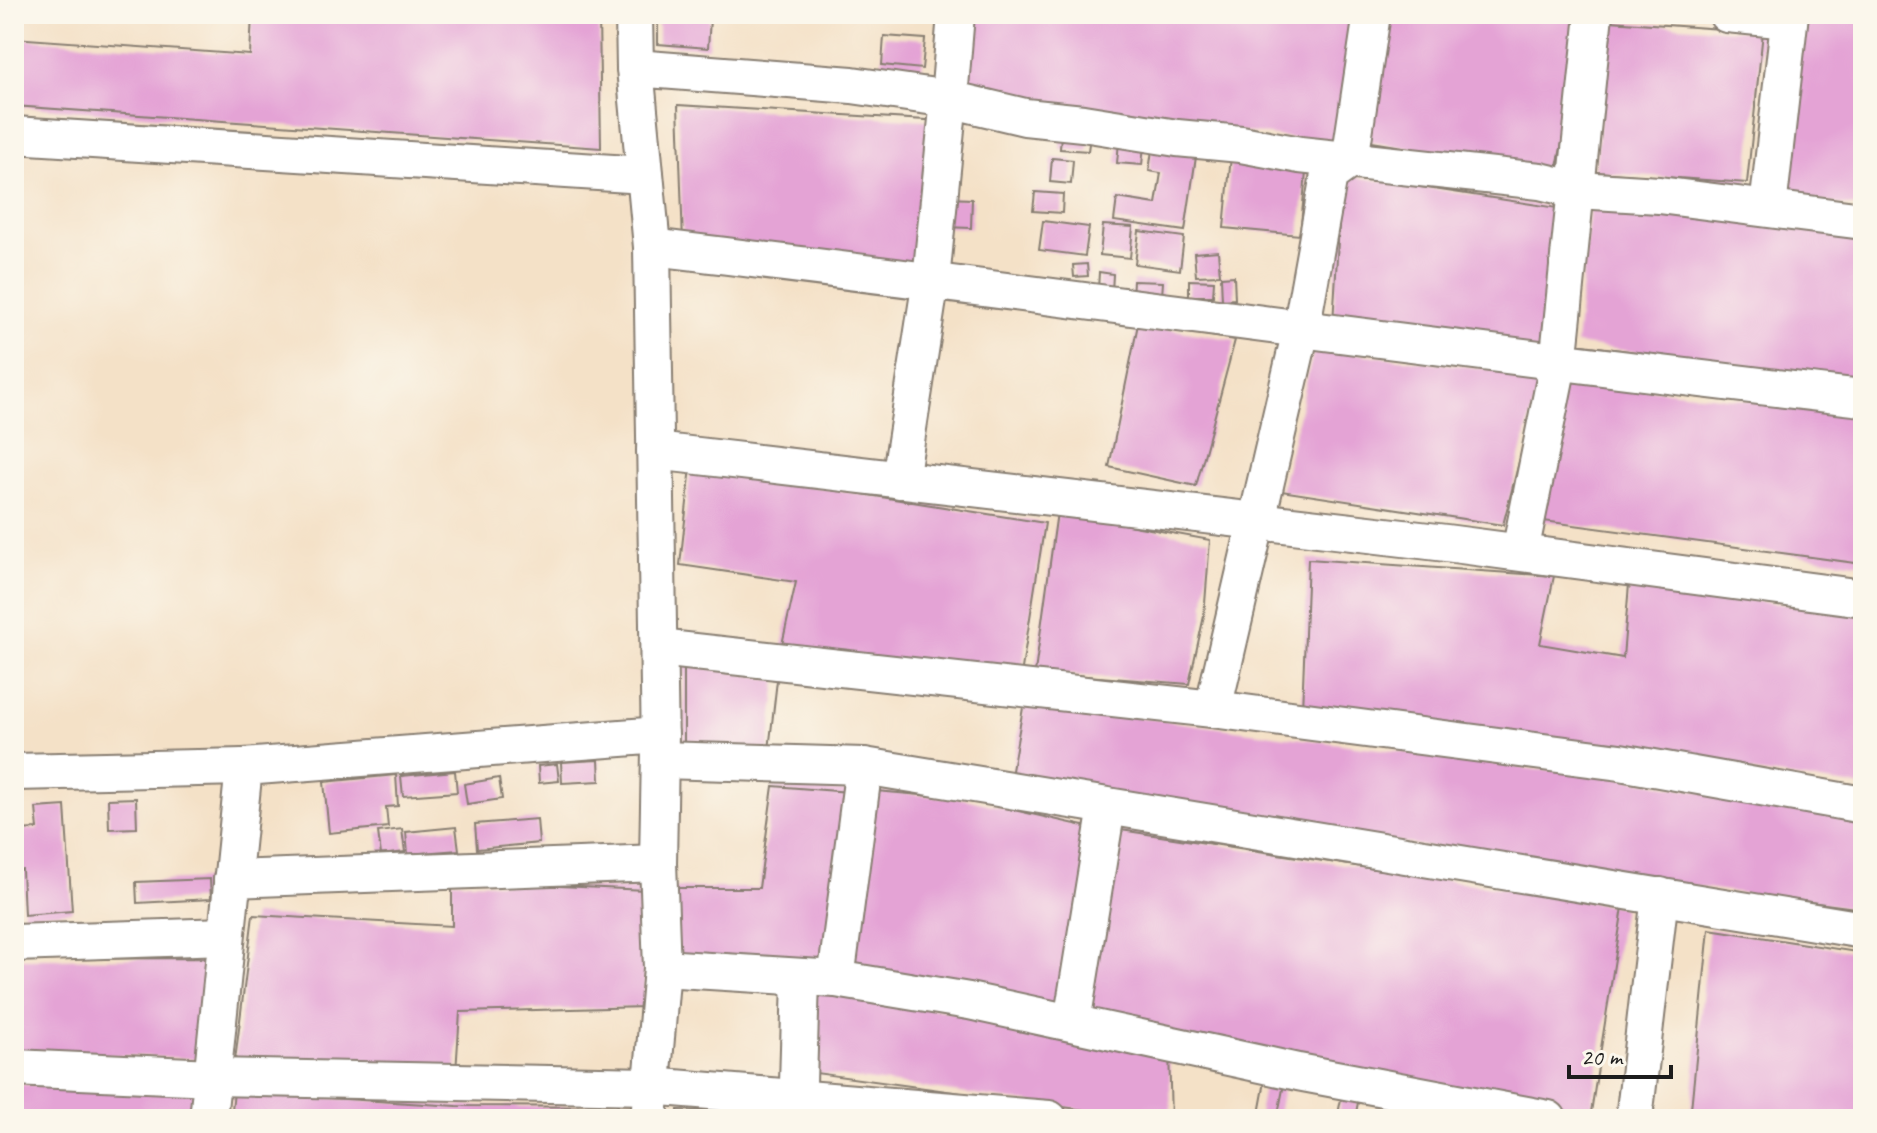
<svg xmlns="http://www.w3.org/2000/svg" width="1877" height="1133" viewBox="0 0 1877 1133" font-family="Caveat,sans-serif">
  <rect width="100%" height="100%" fill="#fbf7ec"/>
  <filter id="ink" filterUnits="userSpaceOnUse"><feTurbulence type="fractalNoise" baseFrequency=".0125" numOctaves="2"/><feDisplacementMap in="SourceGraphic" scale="16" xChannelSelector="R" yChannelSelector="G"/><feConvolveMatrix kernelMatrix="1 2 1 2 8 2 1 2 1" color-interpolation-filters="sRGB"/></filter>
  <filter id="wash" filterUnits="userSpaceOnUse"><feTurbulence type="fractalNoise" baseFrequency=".006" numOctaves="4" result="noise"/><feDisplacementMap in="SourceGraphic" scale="32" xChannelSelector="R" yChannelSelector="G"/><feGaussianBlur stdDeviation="1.8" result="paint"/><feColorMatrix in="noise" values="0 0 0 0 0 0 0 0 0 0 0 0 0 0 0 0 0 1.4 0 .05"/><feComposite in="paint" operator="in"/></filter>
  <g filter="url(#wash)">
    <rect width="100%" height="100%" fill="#f4e1c7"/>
    <g id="blocks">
      <!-- building -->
      <g fill="#e4a3d5">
        <path d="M 252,14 L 599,14 L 601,148 L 14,106 L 14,38 L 250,55 Z"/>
        <path d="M 658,14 L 689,14 L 710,19 L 708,48 L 658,44 Z"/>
        <path d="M 971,14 L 1362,14 L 1345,145 L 963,95 Z"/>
        <path d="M 1384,14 L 1588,14 L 1556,172 L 1366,141 Z"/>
        <path d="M 1805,14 L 1863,14 L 1863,208 L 1779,195 Z"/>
        <path d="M 1610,21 L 1763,32 L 1747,183 L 1595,172 Z"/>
        <path d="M 884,36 L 925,39 L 922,69 L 882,65 Z"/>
        <path d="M 678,105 L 942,121 L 930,277 L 683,242 Z"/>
        <path d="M 1061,134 L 1090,136 L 1088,151 L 1060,149 Z"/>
        <path d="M 1119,142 L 1144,145 L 1142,165 L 1117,163 Z"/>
        <path d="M 1153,143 L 1197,150 L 1185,231 L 1114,221 L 1117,198 L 1156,204 L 1161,173 L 1149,171 Z"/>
        <path d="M 1231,156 L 1307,162 L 1300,235 L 1224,228 Z"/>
        <path d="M 1052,158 L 1073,160 L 1071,184 L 1050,182 Z"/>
        <path d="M 1342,175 L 1564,209 L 1550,355 L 1333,323 Z"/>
        <path d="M 1035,192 L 1063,194 L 1062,213 L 1033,211 Z"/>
        <path d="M 946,198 L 972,199 L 971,228 L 945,227 Z"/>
        <path d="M 1590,206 L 1863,235 L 1863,382 L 1576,344 Z"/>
        <path d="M 1043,221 L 1089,227 L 1085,256 L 1039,250 Z"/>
        <path d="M 1103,225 L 1133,227 L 1130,258 L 1100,255 Z"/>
        <path d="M 1139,231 L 1184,237 L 1180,270 L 1135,264 Z"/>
        <path d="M 1218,251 L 1220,275 L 1196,276 L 1194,253 Z"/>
        <path d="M 1087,264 L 1088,276 L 1074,277 L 1073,265 Z"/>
        <path d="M 1099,272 L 1113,274 L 1112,292 L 1098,290 Z"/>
        <path d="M 1234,276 L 1235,299 L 1222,300 L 1221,277 Z"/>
        <path d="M 1189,280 L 1214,281 L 1213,296 L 1189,296 Z"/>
        <path d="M 1133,281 L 1163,282 L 1162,296 L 1132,296 Z"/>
        <path d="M 1138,324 L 1235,340 L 1196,486 L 1109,467 Z"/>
        <path d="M 1314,349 L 1541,375 L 1503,525 L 1281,491 Z"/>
        <path d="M 1565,379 L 1863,414 L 1863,564 L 1536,520 Z"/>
        <path d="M 691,467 L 1045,523 L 1021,675 L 781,649 L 796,582 L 680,565 Z"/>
        <path d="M 1057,512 L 1210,540 L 1204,616 L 1189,684 L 1035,672 Z"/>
        <path d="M 1308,559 L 1554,576 L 1540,644 L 1623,658 L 1629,584 L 1863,615 L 1863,787 L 1302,710 Z"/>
        <path d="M 684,664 L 777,680 L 769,750 L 684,744 Z"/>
        <path d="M 1024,702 L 1538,770 L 1576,770 L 1863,820 L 1863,909 L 1637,879 L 1010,782 Z"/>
        <path d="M 599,760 L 600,781 L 562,783 L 561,762 Z"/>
        <path d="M 557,764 L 559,781 L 539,783 L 538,766 Z"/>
        <path d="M 455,771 L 457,792 L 403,796 L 401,776 Z"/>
        <path d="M 396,775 L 398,806 L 386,807 L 388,827 L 329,833 L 324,782 Z"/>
        <path d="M 499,778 L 502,799 L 467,804 L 464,784 Z"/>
        <path d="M 773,786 L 849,792 L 829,972 L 669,961 L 675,888 L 759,888 Z"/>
        <path d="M 865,790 L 965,799 L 1093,828 L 1066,1008 L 852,967 Z"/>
        <path d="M 136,798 L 137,828 L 109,829 L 108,799 Z"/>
        <path d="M 65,806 L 72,911 L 24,915 L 22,870 L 14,870 L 14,830 L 38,829 L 36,808 Z"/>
        <path d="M 537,819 L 539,843 L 477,849 L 475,824 Z"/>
        <path d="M 456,827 L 459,850 L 408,854 L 406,832 Z"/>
        <path d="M 402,829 L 405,852 L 381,855 L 378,832 Z"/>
        <path d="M 1121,830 L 1623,907 L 1590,1119 L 1288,1064 L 1085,1010 Z"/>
        <path d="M 210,879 L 211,899 L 137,903 L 136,882 Z"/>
        <path d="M 452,881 L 646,890 L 644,1007 L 460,1012 L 456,1072 L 234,1069 L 253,915 L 452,926 Z"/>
        <path d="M 1709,929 L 1863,953 L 1863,1119 L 1690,1119 Z"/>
        <path d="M 224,958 L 209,1059 L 14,1051 L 14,959 Z"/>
        <path d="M 809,987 L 1169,1050 L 1171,1119 L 1150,1119 L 808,1072 Z"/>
        <path d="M 1266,1076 L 1285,1079 L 1277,1119 L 1258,1119 Z"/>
        <path d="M 14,1084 L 203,1092 L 201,1119 L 14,1119 Z"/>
        <path d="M 1343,1089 L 1360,1092 L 1355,1118 L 1338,1114 Z"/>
        <path d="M 234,1092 L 457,1106 L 641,1107 L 641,1119 L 231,1119 Z"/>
        <path d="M 678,1110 L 791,1114 L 791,1119 L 678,1119 Z"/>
      </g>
    </g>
  </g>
  <g filter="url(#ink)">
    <use href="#blocks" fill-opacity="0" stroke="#887e72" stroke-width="2"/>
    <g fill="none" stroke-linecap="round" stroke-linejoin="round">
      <!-- minor casing -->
      <g stroke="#887e72" stroke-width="40">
        <g id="minor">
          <path d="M 634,14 L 635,68"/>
          <path d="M 1727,14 L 1789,20"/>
          <path d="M 14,135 L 645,175"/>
          <path d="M 1768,208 L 1790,14"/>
          <path d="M 652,247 C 1056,295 1458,352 1863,398"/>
          <path d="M 655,451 L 1446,543 L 1863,598"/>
          <path d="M 900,480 L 931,280 L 949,99 L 1025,117 L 1083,123 L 1177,138 L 1241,144 L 1300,155 L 1540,181 L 1578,190 L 1659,195 L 1863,221"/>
          <path d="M 1520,552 L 1558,364 L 1594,14"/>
          <path d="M 659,648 L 1213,709 L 1620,762 L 1863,805"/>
          <path d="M 1213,709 L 1301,330 L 1329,175 L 1350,160 L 1372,14"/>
          <path d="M 660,760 L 864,766 L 1863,930"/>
          <path d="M 14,772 L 244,767"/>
          <path d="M 232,879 L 658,863"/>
          <path d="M 14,943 L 226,936"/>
          <path d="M 662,968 L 836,979 L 969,1001 L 1298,1072 L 1548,1119"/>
          <path d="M 836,979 L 864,766"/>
          <path d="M 1072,1022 L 1107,807"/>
          <path d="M 14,1068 L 212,1077 L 650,1086 L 1049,1119"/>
          <path d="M 208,1119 L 244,767 L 660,735"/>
          <path d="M 649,1119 L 662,968 L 658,863 L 660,750 L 652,247 L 635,68 L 852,85 L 949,99 L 956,14"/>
          <path d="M 797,1119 L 801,978"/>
          <path d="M 1634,1119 L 1660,896"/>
        </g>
      </g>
      <!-- minor -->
      <use href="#minor" stroke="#fff" stroke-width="36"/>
    </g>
  </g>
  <!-- margin -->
  <rect width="1877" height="1133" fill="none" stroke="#fbf7ec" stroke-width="48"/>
  <!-- scale -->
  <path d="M1569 1065v12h102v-12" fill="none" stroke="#1c1c1c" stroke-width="4"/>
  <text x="1581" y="1065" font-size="24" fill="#1c1c1c" stroke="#fbf7ec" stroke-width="6" paint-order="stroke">20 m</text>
</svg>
